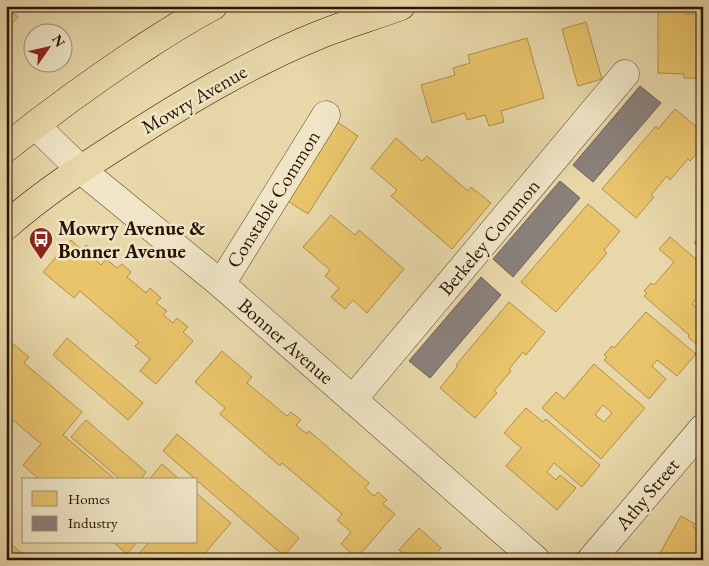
<svg xmlns="http://www.w3.org/2000/svg" width="709" height="566" viewBox="0 0 709 566" font-family="'EB Garamond',serif">
  <rect width="100%" height="100%" fill="#e8d8a9"/>
  <filter id="stains"><feTurbulence type="fractalNoise" baseFrequency=".004" numOctaves="4"/><feColorMatrix values="0 0 0 0 .2 0 0 0 0 .09 0 0 0 0 .02 0 0 0 .5 -.17"/></filter>
  <radialGradient id="worn" r=".72"><stop offset=".6" stop-color="#630" stop-opacity="0"/><stop offset="1" stop-color="#630" stop-opacity=".3"/></radialGradient>
  <!-- homes -->
  <g fill="#e9c46a" stroke="#af8f4a" fill-rule="evenodd">
    <path d="M 6,7 L 18,17 L 6,30 Z"/>
    <path d="M 658,11 L 685,11 L 685,14 L 703,14 L 703,83 L 702,78 L 684,78 L 684,74 L 658,73 Z"/>
    <path d="M 586,22 L 602,79 L 578,86 L 562,29 Z"/>
    <path d="M 527,38 L 544,98 L 501,111 L 504,122 L 489,126 L 485,115 L 467,120 L 465,113 L 432,123 L 421,85 L 455,75 L 453,68 L 470,63 L 468,55 Z"/>
    <path d="M 675,109 L 703,132 L 703,147 L 690,161 L 688,159 L 670,180 L 667,176 L 651,195 L 654,197 L 636,218 L 602,189 L 656,126 L 658,129 Z"/>
    <path d="M 336,121 L 358,136 L 308,214 L 286,200 Z"/>
    <path d="M 396,138 L 422,161 L 427,156 L 468,191 L 471,187 L 491,203 L 452,249 L 391,196 L 397,190 L 371,168 Z"/>
    <path d="M 588,204 L 620,231 L 604,250 L 607,253 L 556,312 L 521,282 Z"/>
    <path d="M 331,215 L 355,235 L 359,230 L 404,269 L 367,313 L 353,300 L 345,309 L 331,297 L 339,288 L 325,276 L 330,270 L 303,247 Z"/>
    <path d="M 703,233 L 703,250 L 694,243 Z"/>
    <path d="M 670,237 L 703,265 L 703,302 L 697,298 L 692,304 L 703,313 L 703,340 L 698,346 L 688,337 L 689,335 L 644,296 L 647,293 L 644,291 L 651,283 L 654,285 L 674,262 L 659,249 Z"/>
    <path d="M 71,240 L 82,250 L 86,245 L 96,253 L 92,257 L 101,265 L 106,259 L 117,268 L 122,264 L 131,272 L 127,277 L 146,293 L 150,288 L 161,298 L 156,303 L 167,311 L 163,315 L 173,323 L 177,318 L 188,327 L 183,332 L 193,341 L 156,384 L 140,371 L 150,359 L 135,346 L 139,342 L 80,291 L 74,298 L 43,272 Z"/>
    <path d="M 509,302 L 545,332 L 526,355 L 523,352 L 509,369 L 511,371 L 494,391 L 497,393 L 475,418 L 440,388 L 458,366 L 456,365 Z"/>
    <path d="M 646,312 L 696,354 L 677,376 L 657,360 L 652,366 L 666,379 L 649,399 L 604,360 L 607,357 L 604,355 L 612,346 L 614,348 Z"/>
    <path d="M 6,338 L 29,357 L 24,363 L 82,412 L 63,435 L 116,480 L 40,480 L 23,465 L 41,444 L 6,414 Z"/>
    <path d="M 67,338 L 143,403 L 128,420 L 53,355 Z"/>
    <path d="M 222,351 L 252,377 L 247,383 L 287,416 L 291,412 L 301,420 L 296,425 L 307,434 L 309,431 L 369,483 L 365,488 L 374,496 L 378,492 L 387,500 L 383,504 L 395,514 L 357,558 L 341,544 L 351,532 L 337,520 L 342,514 L 282,463 L 280,466 L 220,414 L 225,408 L 195,382 Z"/>
    <path d="M 594,364 L 645,408 L 601,459 L 542,408 L 556,392 L 564,399 ZM 603,405 L 612,413 L 604,422 L 595,415 Z"/>
    <path d="M 526,408 L 543,422 L 546,419 L 600,465 L 582,487 L 554,463 L 547,472 L 556,480 L 560,475 L 576,488 L 557,510 L 506,466 L 521,448 L 504,433 Z"/>
    <path d="M 86,420 L 146,472 L 140,480 L 121,480 L 71,437 Z"/>
    <path d="M 6,425 L 13,430 L 6,438 Z"/>
    <path d="M 177,434 L 299,538 L 284,556 L 163,451 Z"/>
    <path d="M 162,464 L 180,480 L 149,480 Z"/>
    <path d="M 196,493 L 231,523 L 199,560 L 134,560 L 149,542 L 196,542 Z"/>
    <path d="M 681,516 L 695,524 L 693,527 L 703,533 L 703,560 L 656,560 Z"/>
    <path d="M 419,528 L 441,548 L 431,560 L 394,560 L 401,552 L 399,550 Z"/>
    <path d="M 6,540 L 30,560 L 6,560 Z"/>
    <path d="M 113,542 L 137,542 L 127,554 Z"/>
  </g>
  <!-- industry -->
  <g fill="#8a817c" stroke="#6d6057">
    <path d="M 640,86 L 661,103 L 593,182 L 573,165 Z"/>
    <path d="M 560,181 L 580,198 L 513,277 L 493,259 Z"/>
    <path d="M 481,277 L 501,295 L 430,378 L 409,361 Z"/>
  </g>
  <g fill="none" stroke-linecap="round" stroke-linejoin="round">
    <!-- minor casing -->
    <g stroke="#58442b" stroke-width="29">
      <g id="minor">
        <path d="M 35,125 L 80,169 L 221,284 L 536,560"/>
        <path d="M 221,284 L 326,115"/>
        <path d="M 353,399 L 625,74"/>
        <path d="M 591,560 L 703,428"/>
      </g>
    </g>
    <!-- major casing -->
    <g stroke="#281201" stroke-width="29">
      <g id="major">
        <path d="M 6,148 C 48,114 92,82 137,52 C 162,36 186,20 213,6"/>
        <path d="M 6,226 C 42,194 82,168 123,142 C 185,102 250,63 319,35 C 346,24 374,16 401,6"/>
      </g>
    </g>
    <!-- minor -->
    <use href="#minor" stroke="#f0e6c7" stroke-width="28"/>
    <!-- major -->
    <use href="#major" stroke="#e8d8a9" stroke-width="28"/>
  </g>
  <!-- icons -->
  <defs>
    <g id="bus-pin" transform="scale(1.25)"><path d="M0 17L-7.5 6A9.5 9.5 0 1 1 7.5 6Z" fill="#8f2418" stroke="#f0e6c7"/><path d="M-5-6H5V4H4V6H2V4H-2V6H-4V4H-5ZM-3.5-4V0h7V-4ZM-3.5 1.2v1.5H-2V1.2ZM2 1.2v1.5H3.5V1.2Z" fill="#fff"/></g>
  </defs>
  <g fill-rule="evenodd">
    <use href="#bus-pin" x="41" y="239"/>
  </g>
  <g text-anchor="middle" stroke-width="5" stroke-linejoin="round" paint-order="stroke">
    <!-- street labels -->
    <g font-size="20" fill="#281201" stroke="#f0e6c7">
      <text transform="translate(194 99) rotate(-30)" y="7">Mowry Avenue</text>
      <text transform="translate(273 199) rotate(-58)" y="7">Constable Common</text>
      <text transform="translate(489 237) rotate(-50)" y="7">Berkeley Common</text>
      <text transform="translate(286 341) rotate(41)" y="7">Bonner Avenue</text>
      <text transform="translate(647 494) rotate(-50)" y="7">Athy Street</text>
    </g>
    <!-- poi labels -->
    <g font-size="20" font-weight="bold" fill="#281201" stroke="#f0e6c7" text-anchor="start">
      <text x="58" y="235">Mowry Avenue &amp;<tspan x="58" dy="23">Bonner Avenue</tspan></text>
    </g>
  </g>
  <!-- margin -->
  <rect width="709" height="566" fill="none" stroke="#e8d8a9" stroke-width="25"/>
  <rect x="8" y="8" width="694" height="551" fill="none" stroke="#281201" stroke-width="2.5"/>
  <rect x="12" y="12" width="684" height="541" fill="none" stroke="#281201"/>
  <!-- legend -->
  <rect x="22" y="478" width="175" height="65" fill="#f0e6c7" stroke="#a09178"/>
  <rect x="32" y="491" width="25" height="15" fill="#e9c46a" stroke="#a09178"/>
  <text x="68" y="504" font-size="15" fill="#281201">Homes</text>
  <rect x="32" y="516" width="25" height="15" fill="#8a817c" stroke="#a09178"/>
  <text x="68" y="528" font-size="15" fill="#281201">Industry</text>
  <!-- north arrow -->
  <g transform="translate(48 48) rotate(56)"><circle r="24" fill="#f0e6c7" stroke="#a09178"/>
  <path d="M0-4L9 19L0 12L-9 19Z" fill="#8f2418"/>
  <text y="-8" font-size="14" font-weight="bold" text-anchor="middle" fill="#281201">N</text>
  </g>
  <rect width="100%" height="100%" filter="url(#stains)"/>
  <rect width="100%" height="100%" fill="url(#worn)"/>
</svg>
